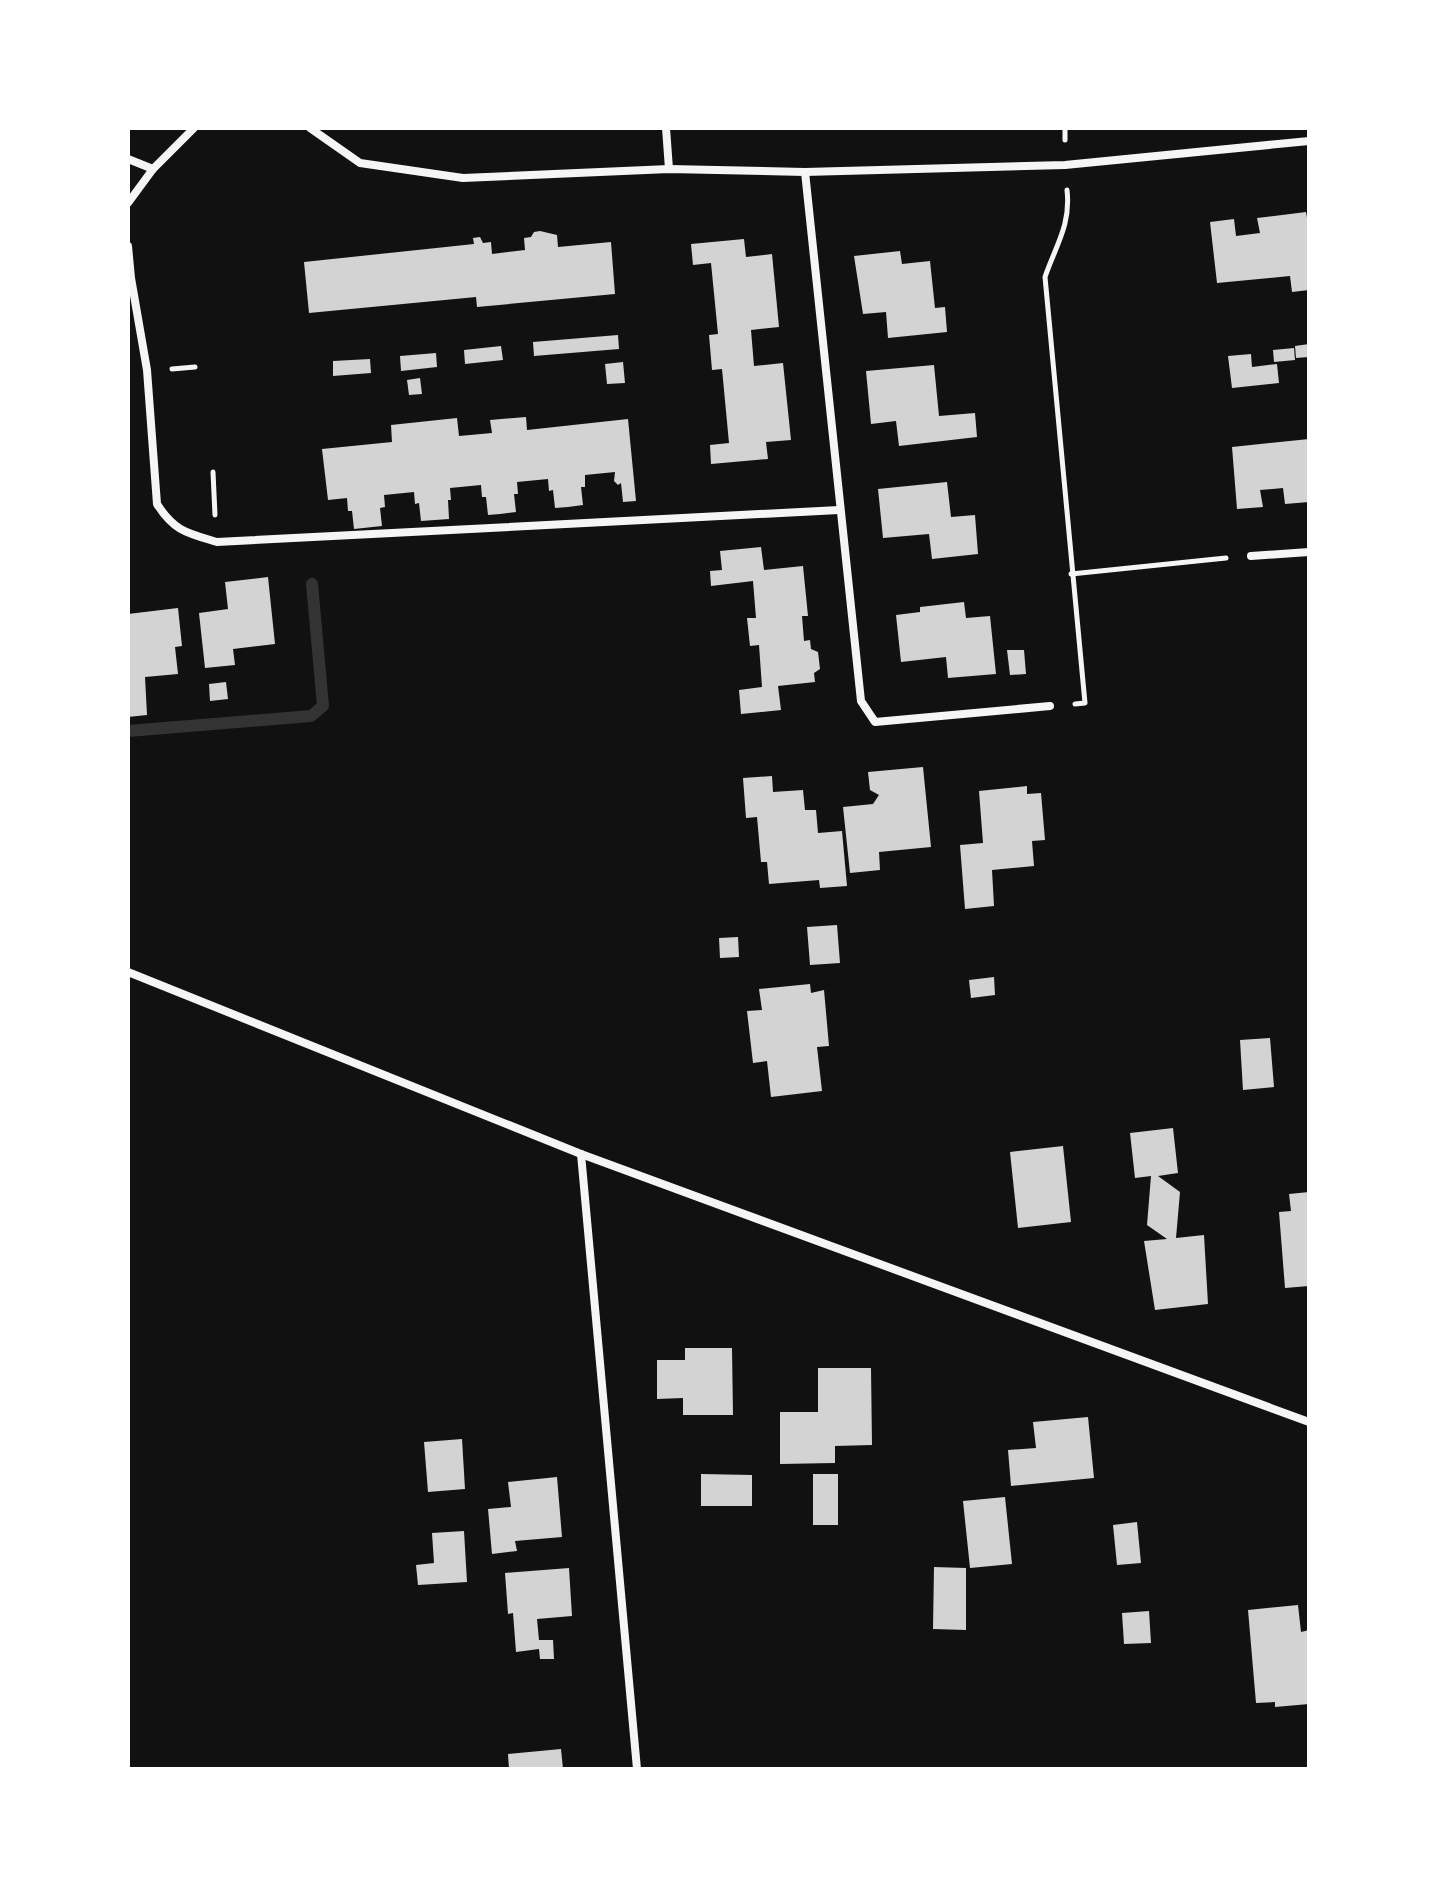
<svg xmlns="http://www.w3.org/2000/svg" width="1437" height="1897" viewBox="0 0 1437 1897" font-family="Rubik,sans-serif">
  <rect width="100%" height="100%" fill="#111"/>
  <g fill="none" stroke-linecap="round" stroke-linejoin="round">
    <!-- stream -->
    <path stroke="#333" stroke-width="12" d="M 128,731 L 311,716 L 323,706 L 312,584"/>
  </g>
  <!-- building -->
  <g fill="#d3d3d3">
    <path d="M 1306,212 L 1309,229 L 1309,290 L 1292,292 L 1290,276 L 1217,283 L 1210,222 L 1234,219 L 1236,236 L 1260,233 L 1257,218 Z"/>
    <path d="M 540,231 L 557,235 L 558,247 L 611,242 L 615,294 L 477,307 L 476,297 L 309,313 L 304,262 L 474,244 L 473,238 L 480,237 L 483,243 L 491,242 L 492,254 L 525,250 L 524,238 L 531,237 L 534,232 Z"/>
    <path d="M 744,239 L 746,257 L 772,254 L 779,327 L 751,330 L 754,366 L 783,363 L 791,440 L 766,442 L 768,459 L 711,464 L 710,445 L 729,443 L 722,369 L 712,370 L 709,335 L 718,334 L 711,263 L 693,265 L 691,244 Z"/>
    <path d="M 900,251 L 902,264 L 930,261 L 935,308 L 945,307 L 947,332 L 888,338 L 886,312 L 863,314 L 854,256 Z"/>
    <path d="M 618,335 L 619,349 L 534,356 L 533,342 Z"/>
    <path d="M 1309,344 L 1309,357 L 1296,358 L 1295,346 Z"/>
    <path d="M 501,346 L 503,360 L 465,364 L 464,350 Z"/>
    <path d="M 1294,348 L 1295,360 L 1274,362 L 1273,350 Z"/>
    <path d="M 436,353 L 437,367 L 401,371 L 400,356 Z"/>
    <path d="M 1251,354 L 1252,367 L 1277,364 L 1279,383 L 1232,388 L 1228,356 Z"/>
    <path d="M 370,359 L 371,373 L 333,376 L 333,361 Z"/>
    <path d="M 623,362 L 625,383 L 607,384 L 605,364 Z"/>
    <path d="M 934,365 L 939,416 L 975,413 L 977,437 L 899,446 L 896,421 L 871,424 L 866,371 Z"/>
    <path d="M 420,378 L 422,394 L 409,395 L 407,380 Z"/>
    <path d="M 526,417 L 527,430 L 628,419 L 636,501 L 623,502 L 621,483 L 618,485 L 614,481 L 615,472 L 585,475 L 585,487 L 581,487 L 583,505 L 568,507 L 555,508 L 553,490 L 549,491 L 548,479 L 517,482 L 518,494 L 514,494 L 516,512 L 500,514 L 488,515 L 486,497 L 482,497 L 481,485 L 450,488 L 451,500 L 448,500 L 449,519 L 421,521 L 419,503 L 415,504 L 414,492 L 384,495 L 385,507 L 380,508 L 382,526 L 354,529 L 352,511 L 348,511 L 347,498 L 328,500 L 322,449 L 392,442 L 391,425 L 457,418 L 459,436 L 492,433 L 490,420 Z"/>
    <path d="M 1309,439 L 1309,502 L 1285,504 L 1283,488 L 1260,490 L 1263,507 L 1237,509 L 1232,447 Z"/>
    <path d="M 947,482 L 951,517 L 975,515 L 978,554 L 932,559 L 929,534 L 883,538 L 878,489 Z"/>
    <path d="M 761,547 L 764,570 L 803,566 L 808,616 L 802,616 L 804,641 L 810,640 L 811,649 L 818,652 L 820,669 L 814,673 L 815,682 L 778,686 L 781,710 L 741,714 L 739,690 L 762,687 L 759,645 L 750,646 L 747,618 L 756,618 L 753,581 L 711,586 L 710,571 L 722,570 L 720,551 Z"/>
    <path d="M 268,577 L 275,644 L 233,649 L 235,665 L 205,668 L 199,613 L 228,609 L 225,582 Z"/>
    <path d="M 964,602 L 966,618 L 990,616 L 996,674 L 948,678 L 946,657 L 901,662 L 896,615 L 920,612 L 920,607 Z"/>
    <path d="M 178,608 L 182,646 L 175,647 L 178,674 L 145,677 L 147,715 L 128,717 L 128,614 Z"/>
    <path d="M 1007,650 L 1024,650 L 1026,674 L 1010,675 Z"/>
    <path d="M 226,682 L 228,699 L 210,701 L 209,684 Z"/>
    <path d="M 923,767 L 931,847 L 879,852 L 880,870 L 850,873 L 843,807 L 873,804 L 879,795 L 870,790 L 868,772 Z"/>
    <path d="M 772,776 L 773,792 L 803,790 L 805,810 L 816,810 L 818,833 L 842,831 L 847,886 L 820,888 L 819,880 L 769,884 L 767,862 L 761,862 L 757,817 L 746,818 L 743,778 Z"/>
    <path d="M 1027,786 L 1027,794 L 1041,793 L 1045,840 L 1032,841 L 1034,866 L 992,870 L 994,906 L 965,909 L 960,845 L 983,843 L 979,791 Z"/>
    <path d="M 837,925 L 840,963 L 810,965 L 807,927 Z"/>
    <path d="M 738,937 L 739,957 L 720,958 L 719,938 Z"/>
    <path d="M 994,977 L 995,995 L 971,998 L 969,980 Z"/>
    <path d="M 810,984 L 811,993 L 824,990 L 829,1046 L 817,1047 L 822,1091 L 771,1097 L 767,1061 L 753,1063 L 747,1011 L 762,1010 L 759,989 Z"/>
    <path d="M 1270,1038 L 1274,1087 L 1243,1090 L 1240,1040 Z"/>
    <path d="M 1173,1128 L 1178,1173 L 1158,1176 L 1180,1192 L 1176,1238 L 1204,1235 L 1208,1304 L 1155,1310 L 1144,1241 L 1167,1239 L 1147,1225 L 1151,1176 L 1135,1178 L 1130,1133 Z"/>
    <path d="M 1063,1146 L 1071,1222 L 1018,1228 L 1010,1152 Z"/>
    <path d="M 1309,1192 L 1309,1286 L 1285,1288 L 1279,1212 L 1291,1211 L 1289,1194 Z"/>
    <path d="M 685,1348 L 732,1348 L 733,1415 L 683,1415 L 683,1398 L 657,1399 L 657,1360 L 685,1360 Z"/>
    <path d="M 818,1368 L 871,1368 L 872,1445 L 835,1446 L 835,1463 L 780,1464 L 780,1412 L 818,1412 Z"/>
    <path d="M 1088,1417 L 1094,1478 L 1011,1486 L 1008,1450 L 1036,1448 L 1033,1422 Z"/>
    <path d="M 462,1439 L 465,1489 L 428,1492 L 424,1442 Z"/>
    <path d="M 701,1474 L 752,1475 L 752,1506 L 701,1506 Z"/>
    <rect x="813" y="1474" width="25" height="51"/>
    <path d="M 557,1477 L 562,1537 L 515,1541 L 517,1551 L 492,1554 L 488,1509 L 511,1507 L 508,1482 Z"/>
    <path d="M 1005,1497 L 1012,1564 L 970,1568 L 963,1501 Z"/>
    <path d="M 1137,1522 L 1141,1563 L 1117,1565 L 1113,1525 Z"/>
    <path d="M 464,1531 L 467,1582 L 418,1585 L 416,1565 L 434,1563 L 432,1533 Z"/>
    <path d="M 934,1567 L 966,1568 L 966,1630 L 933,1629 Z"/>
    <path d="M 569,1568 L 572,1616 L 537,1619 L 539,1640 L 553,1640 L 554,1659 L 540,1659 L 539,1649 L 516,1652 L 513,1613 L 508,1614 L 505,1573 Z"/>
    <path d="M 1298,1605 L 1301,1632 L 1309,1630 L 1309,1704 L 1275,1707 L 1275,1702 L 1256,1703 L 1248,1610 Z"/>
    <path d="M 1149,1611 L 1151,1643 L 1124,1644 L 1122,1613 Z"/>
    <path d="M 561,1749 L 563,1769 L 509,1769 L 508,1754 Z"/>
  </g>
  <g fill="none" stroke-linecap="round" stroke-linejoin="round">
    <!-- path -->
    <g stroke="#f5f5f5" stroke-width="5">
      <path d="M 1065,128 L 1065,140"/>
      <path d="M 1067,190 C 1071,225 1056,245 1045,277 L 1085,703 L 1075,704"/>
      <path d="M 172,369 L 195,367"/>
      <path d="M 213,472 L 215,515"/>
      <path d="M 1071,574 L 1226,558"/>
    </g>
    <!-- minor -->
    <g stroke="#f5f5f5" stroke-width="8">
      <path d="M 310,128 L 360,163 L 463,178 L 669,169 L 805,172 L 1065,165 L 1309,141"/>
      <path d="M 666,128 L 669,169"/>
      <path d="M 128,159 L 153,169"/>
      <path d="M 805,172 L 861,701 L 875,722 L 1050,706"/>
      <path d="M 128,203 L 153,169 L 194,128"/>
      <path d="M 128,246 L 131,278 L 147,370 L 157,504 C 174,531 187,533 217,542 L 839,510"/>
      <path d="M 1251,556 L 1309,552"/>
      <path d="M 128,972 L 581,1154 L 1309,1422"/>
      <path d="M 581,1154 L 637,1769"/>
    </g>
  </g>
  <!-- border -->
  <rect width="1437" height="1897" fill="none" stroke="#ffffff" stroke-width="260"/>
</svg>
